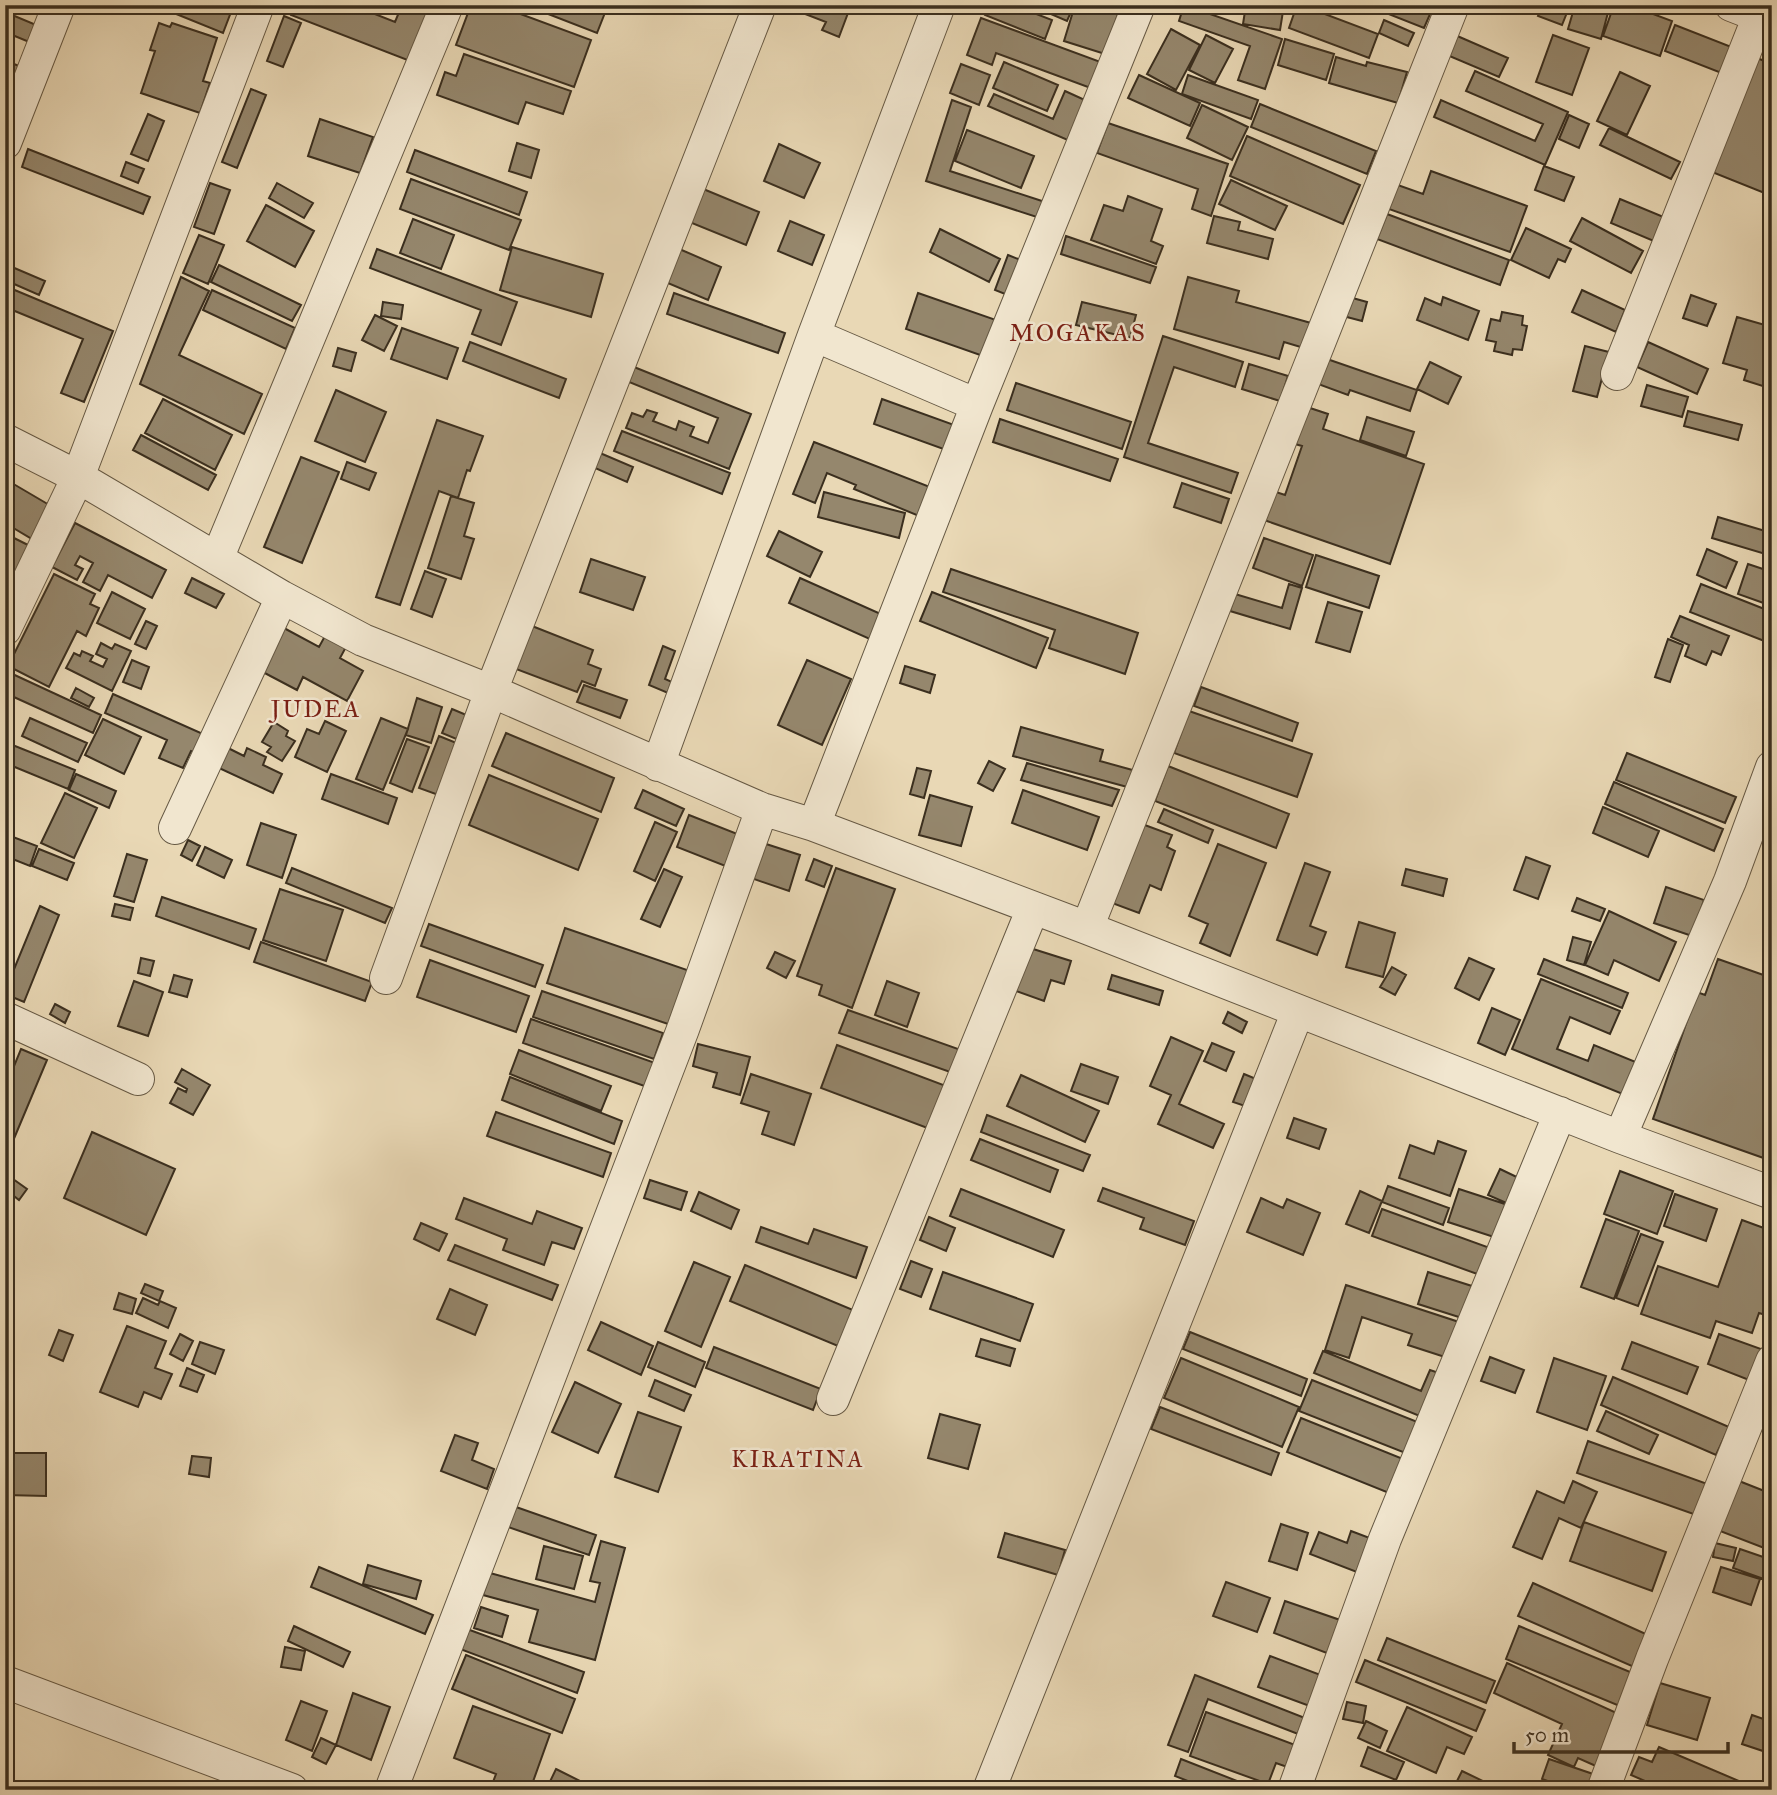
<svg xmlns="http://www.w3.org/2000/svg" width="1777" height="1795" font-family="'IM FELL Great Primer',serif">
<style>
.building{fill:#95876d;stroke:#3b2f1f;stroke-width:2}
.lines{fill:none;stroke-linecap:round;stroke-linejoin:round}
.minor-casing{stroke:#665944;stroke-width:34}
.minor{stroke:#f1e6cf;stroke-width:32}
.labels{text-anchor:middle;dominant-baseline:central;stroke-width:5;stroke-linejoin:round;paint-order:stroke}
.neighbourhood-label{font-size:23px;letter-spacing:2px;fill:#7a1f14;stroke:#f1e6cf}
.quarter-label{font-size:24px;letter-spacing:2px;fill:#7a1f14;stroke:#f1e6cf}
</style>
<rect width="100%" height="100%" fill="#e9d8b5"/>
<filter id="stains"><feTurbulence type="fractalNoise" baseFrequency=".00286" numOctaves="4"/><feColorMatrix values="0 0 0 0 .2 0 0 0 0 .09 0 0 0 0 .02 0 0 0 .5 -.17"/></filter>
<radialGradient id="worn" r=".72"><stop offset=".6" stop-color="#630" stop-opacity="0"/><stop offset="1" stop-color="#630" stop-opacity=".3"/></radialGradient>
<path class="building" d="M154,5H215L231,12L223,33Z
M295,5H352L395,22L402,5H432L410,61L291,15Z
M471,5H496L591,40L574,87L456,45Z
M525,5H608L597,33Z
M782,5H851L839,37L822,30L826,22Z
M988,5H1013L1052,20L1045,39L985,15Z
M1030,5H1074L1067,21Z
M1075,5H1121L1105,54L1064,41Z
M1184,5L1282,39L1265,89L1238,80L1250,46L1179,21Z
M1246,5H1284L1280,30L1243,24Z
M1297,5H1301L1378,34L1369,58L1289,28Z
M1390,5H1434L1424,28L1386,13Z
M1537,5H1570L1562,25L1538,16L1542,7Z
M1575,5H1610L1601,39L1568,29Z
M1614,5H1629L1672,21L1660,56L1603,36Z
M5,12L41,27L34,44L5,32Z
M284,16L301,23L283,67L267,61Z
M981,18L1106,64L1096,90L996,53L992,65L967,55Z
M1384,20L1414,33L1408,46L1379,33Z
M159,23L170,27L172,23L217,38L203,81L210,83L200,113L141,93L155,51L150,50Z
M1675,25L1734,48L1724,74L1665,51Z
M1171,29L1200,45L1176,90L1147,74Z
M1206,35L1233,49L1215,83L1189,70Z
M1455,35L1508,58L1499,77L1447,55Z
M1553,35L1589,48L1572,95L1536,82Z
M1285,39L1334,54L1326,80L1278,65Z
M464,54L571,91L563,114L526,102L518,124L437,95L445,72L456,76Z
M1336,57L1366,66L1367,62L1407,72L1398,103L1329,83Z
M1757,58L1772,64V196L1712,172Z
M9,62L24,68L5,101V71Z
M1004,62L1058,85L1047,111L993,88Z
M961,64L990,75L979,105L950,93Z
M1475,71L1568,112L1545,165L1434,117L1441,100L1535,141L1543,124L1466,91Z
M1620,72L1650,86L1627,135L1597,121Z
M1139,75L1200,103L1190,126L1128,98Z
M1188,75L1258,100L1251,119L1182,94Z
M251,89L266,95L237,168L222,162Z
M1065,91L1087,101L1070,141L988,106L994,94L1053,119Z
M952,100L971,107L950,171L1048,203L1043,219L926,181Z
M1260,104L1376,151L1367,174L1251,127Z
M1202,105L1248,127L1232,160L1187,138Z
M148,114L164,121L148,161L131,154Z
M1569,115L1589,124L1579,148L1559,139Z
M320,119L373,137L360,173L308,156Z
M1108,123L1228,164L1211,216L1192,209L1198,189L1097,153Z
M1609,128L1680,162L1671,179L1600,145Z
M967,130L1034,156L1021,188L955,161Z
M1247,136L1360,185L1343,224L1230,176Z
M517,143L539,150L531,178L509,171Z
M779,144L820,163L804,198L764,181Z
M28,149L150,197L143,214L22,167Z
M415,150L527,192L519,215L407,172Z
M126,162L144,169L138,183L121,176Z
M1544,166L1574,177L1564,201L1535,190Z
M1431,171L1527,206L1510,252L1386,208L1395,184L1423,194Z
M411,179L521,220L509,250L400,209Z
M1231,180L1287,206L1275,230L1219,204Z
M210,183L230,190L214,234L194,227Z
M277,183L313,203L304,218L269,198Z
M696,186L759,212L746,245L682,219Z
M1128,196L1162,209L1151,241L1163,246L1156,264L1091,240L1104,205L1123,211Z
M1620,199L1666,218L1656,242L1611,223Z
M266,205L314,231L295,267L247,241Z
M1387,214L1509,260L1500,285L1377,239Z
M1214,216L1240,222L1238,230L1273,239L1268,259L1207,243Z
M1582,218L1643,251L1631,273L1570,241Z
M413,219L454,235L441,269L400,253Z
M790,221L824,235L812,265L778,251Z
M1526,228L1571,249L1565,262L1558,259L1549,278L1511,260Z
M940,229L1000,259L989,282L930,252Z
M199,235L224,245L208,284L183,273Z
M1066,236L1156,267L1150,283L1061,254Z
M512,247L603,274L591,317L500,290Z
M677,248L721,267L708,300L663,281Z
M377,249L517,302L501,345L472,334L481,310L370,268Z
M1008,255L1023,261L1010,296L995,290Z
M5,264L45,281L39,295L5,280Z
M219,265L301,305L292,321L211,282Z
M181,277L209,291L179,355L262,394L244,434L140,384Z
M1188,277L1239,291L1236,302L1311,323L1304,348L1284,342L1279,359L1174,329Z
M5,286L113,331L84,402L61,393L83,339L5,307Z
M212,290L295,328L286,349L203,310Z
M1582,290L1625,310L1616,332L1572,312Z
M674,293L785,333L778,353L667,314Z
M918,293L996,320L983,356L906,329Z
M1691,295L1716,304L1707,326L1683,318Z
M1349,297L1367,302L1362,321L1343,316Z
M1443,297L1479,311L1468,340L1417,320L1425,298L1441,305Z
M383,302L403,305L401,319L381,316Z
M1082,302L1136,315L1130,338L1076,325Z
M1502,312L1523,316L1522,325L1527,326L1522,350L1513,349L1512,355L1494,351L1496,342L1486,340L1491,319L1500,321Z
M375,315L397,326L384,351L362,340Z
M1737,317L1772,327V389L1744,380L1747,370L1723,363Z
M402,328L458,348L447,379L391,359Z
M1163,336L1243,362L1235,387L1174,367L1148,443L1238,473L1231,493L1124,457Z
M470,342L566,379L559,398L463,361Z
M1648,342L1708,369L1697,394L1637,367Z
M1585,346L1609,352L1597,397L1573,391Z
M338,348L356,353L351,371L333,366Z
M1327,359L1417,390L1410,411L1350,390L1348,395L1318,384Z
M1430,362L1461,377L1448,404L1417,389Z
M1249,364L1288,376L1280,401L1242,389Z
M634,367L751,414L729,469L626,428L632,413L643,417L647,410L657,413L653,421L676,430L679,421L694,427L690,436L708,443L718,418L629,382Z
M1016,383L1131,422L1122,449L1007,410Z
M1647,385L1688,397L1682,417L1641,406Z
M336,390L386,412L365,462L315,441Z
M163,399L232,435L215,470L145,433Z
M882,399L957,426L949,451L874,424Z
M1307,407L1328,414L1323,429L1424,464L1390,564L1264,520L1273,491L1285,495L1302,446L1295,444Z
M1688,411L1742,425L1738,440L1684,426Z
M1367,417L1414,432L1406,456L1360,440Z
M1000,419L1118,459L1110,481L993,442Z
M437,420L483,436L470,471L467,470L458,498L439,491L400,605L376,597Z
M622,431L730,473L722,494L614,451Z
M141,435L216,475L208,490L133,450Z
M814,442L930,487L919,516L854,489L856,485L827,473L815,503L793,494Z
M600,453L633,467L627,482L595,468Z
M301,457L339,472L302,563L264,547Z
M347,462L376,473L369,490L341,479Z
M5,479L51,506L32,539L5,523Z
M1182,483L1229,499L1221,523L1174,507Z
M824,492L905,513L899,538L818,517Z
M451,496L474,503L464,536L474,539L461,579L428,568Z
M1718,517L1772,533V556L1712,538Z
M75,523L166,570L152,598L108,575L100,591L83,582L93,563L80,556L75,565L83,569L77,580L52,567Z
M779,531L822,552L810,577L767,556Z
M14,538L32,547L5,595V554Z
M1264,538L1313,555L1302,586L1253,568Z
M1707,549L1737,562L1726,588L1697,575Z
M1316,555L1379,576L1369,608L1306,587Z
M591,559L645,577L633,610L580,592Z
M1748,564L1772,572V606L1738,594Z
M951,569L1138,633L1125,674L1049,648L1055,630L943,592Z
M425,571L446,579L432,617L411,609Z
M54,574L95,594L90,604L99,608L86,636L77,631L49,687L8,666Z
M192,578L224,594L216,608L185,593Z
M800,578L883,615L872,640L789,603Z
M1289,584L1302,588L1290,629L1230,611L1235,594L1282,608Z
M1701,584L1772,612V644L1690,612Z
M112,592L145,609L130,639L97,623Z
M932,592L1048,638L1036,668L920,621Z
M1328,602L1362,612L1350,652L1316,642Z
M1680,616L1729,636L1721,655L1712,651L1706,665L1685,656L1689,645L1671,637Z
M146,621L157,626L146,649L135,644Z
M532,626L593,650L588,664L601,669L595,686L582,681L577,692L516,669Z
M282,627L319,647L325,636L346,647L340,658L363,671L347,701L303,677L297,690L259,670Z
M1668,639L1683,645L1670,682L1655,677Z
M101,643L112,649L115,644L131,651L112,691L66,668L74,653L80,656L82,651L93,656L90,661L103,667L107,659L96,654Z
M663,646L675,651L665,679L672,682L668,693L649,685Z
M132,660L149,667L141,689L123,682Z
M807,660L851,679L822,745L778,725Z
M905,666L935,675L930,693L900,683Z
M6,671L101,715L93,733L5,693Z
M584,685L627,700L620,718L577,702Z
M1201,687L1298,723L1292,741L1194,706Z
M76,688L94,698L89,707L71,698Z
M113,694L203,734L195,753L191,751L183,768L159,758L167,740L105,713Z
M417,698L442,707L431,743L406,735Z
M452,709L476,719L466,743L442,733Z
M1189,711L1312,754L1297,797L1174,753Z
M30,718L87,743L78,762L22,736Z
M381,718L408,729L383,790L356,779Z
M103,719L141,737L124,774L85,755Z
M325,721L346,731L327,772L295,757L307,729L319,734Z
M274,722L288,731L286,736L295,741L282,761L267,752L271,747L262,742Z
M1021,727L1103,750L1100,761L1136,771L1131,788L1013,756Z
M506,733L614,778L601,812L492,766Z
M439,736L464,746L444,797L419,788Z
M407,739L429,747L412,792L390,783Z
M5,742L75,770L68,789L5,763Z
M228,748L244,756L247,748L266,757L263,765L282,774L273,793L219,768Z
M1627,753L1736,797L1725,823L1616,780Z
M989,761L1005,769L993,791L978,783Z
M1027,763L1119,790L1112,806L1021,780Z
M1168,766L1289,814L1276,848L1155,801Z
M917,768L931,771L924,798L910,794Z
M76,774L116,791L109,808L69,790Z
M331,774L397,798L388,824L322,799Z
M489,775L598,819L578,870L469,825Z
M1614,782L1723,829L1714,851L1605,804Z
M643,790L684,809L676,826L635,808Z
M1023,790L1099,817L1087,850L1012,823Z
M65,793L97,808L74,858L41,843Z
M930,795L972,807L961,846L919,835Z
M1603,807L1659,831L1648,857L1593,833Z
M1164,809L1213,830L1208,843L1158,822Z
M689,815L745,837L733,869L677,847Z
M655,822L677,832L655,881L634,871Z
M261,823L296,835L282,878L247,865Z
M1142,824L1172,835L1167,847L1175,851L1161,890L1150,885L1139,913L1112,903Z
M5,834L37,846L30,866L5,856Z
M188,840L200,846L192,861L181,855Z
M763,843L800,855L789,891L751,878Z
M1218,844L1266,863L1230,956L1200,943L1208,924L1189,916Z
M205,847L232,860L224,878L197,865Z
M39,849L74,863L67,880L32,866Z
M127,854L147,860L134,902L114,896Z
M1526,857L1550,866L1538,899L1514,890Z
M814,859L832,866L824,887L806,880Z
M1305,863L1330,872L1310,926L1326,932L1317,955L1277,940Z
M292,868L392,908L385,923L286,883Z
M836,868L895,889L852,1008L819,995L822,985L797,976Z
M664,869L682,877L660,927L641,919Z
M1406,869L1447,879L1443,896L1402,885Z
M1666,887L1704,900L1692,936L1654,923Z
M280,889L343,910L326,961L263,940Z
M162,897L256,929L249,949L156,916Z
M1577,898L1605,909L1600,921L1572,911Z
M115,904L133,908L130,920L112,916Z
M40,906L59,915L24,1002L5,994V991Z
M1609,911L1676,942L1659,981L1614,960L1608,975L1585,965Z
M1359,922L1395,933L1383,977L1346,967Z
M429,924L543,965L535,987L421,946Z
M565,928L690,971L671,1025L547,983Z
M1573,937L1591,942L1584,965L1567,960Z
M261,942L372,982L365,1001L254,962Z
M1030,948L1071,961L1064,984L1051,980L1044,1001L1016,991Z
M775,952L795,961L786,978L767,968Z
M141,958L154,961L150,976L138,973Z
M1469,958L1494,969L1479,1000L1455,988Z
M1544,959L1628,993L1622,1008L1538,974Z
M1718,959L1772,978V1161L1653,1119L1697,992L1705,995Z
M430,960L529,996L516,1032L417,997Z
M1392,967L1406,975L1395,995L1380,987Z
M174,975L192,980L187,997L169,992Z
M1112,975L1163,991L1159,1005L1108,989Z
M1541,979L1620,1011L1610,1034L1570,1017L1557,1049L1588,1061L1594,1045L1643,1065L1630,1097L1512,1049Z
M134,981L163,992L148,1036L118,1026Z
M887,981L919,993L907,1027L875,1015Z
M542,991L663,1033L654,1059L533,1017Z
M55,1004L70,1012L65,1023L50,1014Z
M1492,1008L1520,1020L1505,1055L1478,1043Z
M848,1010L961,1050L953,1073L839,1033Z
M1228,1012L1247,1022L1242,1033L1223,1023Z
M531,1019L658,1064L650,1088L523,1043Z
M1171,1037L1203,1051L1179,1104L1224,1124L1213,1148L1158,1124L1171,1095L1150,1086Z
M1212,1043L1234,1052L1226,1071L1204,1061Z
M698,1044L750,1057L740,1095L713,1087L717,1073L693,1066Z
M837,1045L946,1086L930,1129L821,1088Z
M21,1049L47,1060L5,1160V1088Z
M519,1050L611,1086L601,1111L510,1074Z
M1081,1064L1118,1077L1108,1104L1071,1091Z
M182,1069L210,1085L193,1115L170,1103L178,1088L186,1092L187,1089L175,1082Z
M751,1074L811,1094L794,1145L762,1134L769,1112L741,1103Z
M1244,1074L1261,1081L1251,1108L1233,1102Z
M1021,1075L1099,1111L1085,1142L1007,1106Z
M510,1077L622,1121L614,1144L502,1100Z
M496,1112L611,1153L603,1177L487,1136Z
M987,1115L1090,1155L1083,1171L981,1132Z
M1294,1118L1326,1129L1319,1149L1287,1138Z
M92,1132L175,1169L146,1235L64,1198Z
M980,1139L1058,1170L1050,1192L971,1160Z
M1438,1141L1466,1151L1450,1196L1399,1178L1410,1145L1434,1154Z
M1500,1169L1523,1180L1511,1205L1488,1195Z
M1620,1171L1673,1191L1657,1234L1604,1214Z
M6,1174L27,1189L19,1200L5,1189Z
M650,1180L687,1192L681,1210L644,1198Z
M1388,1186L1449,1208L1443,1225L1382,1202Z
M1103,1188L1194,1221L1185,1245L1140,1229L1144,1218L1098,1201Z
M961,1189L1064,1230L1053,1257L950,1216Z
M1459,1189L1508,1205L1497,1238L1448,1222Z
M1360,1191L1382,1201L1369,1233L1346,1224Z
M699,1192L739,1210L731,1229L691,1211Z
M1675,1194L1717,1209L1706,1241L1664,1226Z
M464,1198L532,1224L537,1211L582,1228L574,1249L552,1242L544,1265L503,1250L507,1239L456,1219Z
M1261,1198L1283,1208L1287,1199L1320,1213L1303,1255L1247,1232Z
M1382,1209L1490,1248L1480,1275L1372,1236Z
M929,1217L955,1228L946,1251L920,1240Z
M1606,1219L1639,1231L1614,1299L1581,1287Z
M1742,1220L1772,1231V1317L1759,1313L1752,1333L1716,1321L1710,1338L1641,1314L1658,1266L1718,1287Z
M421,1223L447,1234L439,1251L414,1239Z
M761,1227L808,1244L814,1229L867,1247L856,1278L756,1242Z
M1641,1234L1663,1242L1638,1306L1616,1298Z
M455,1245L558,1285L552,1300L448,1260Z
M911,1261L932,1269L921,1297L900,1289Z
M694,1262L730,1277L701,1347L665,1331Z
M745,1265L865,1315L850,1351L730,1301Z
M943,1272L1033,1304L1020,1341L930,1309Z
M1428,1272L1475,1287L1465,1319L1418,1304Z
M145,1284L163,1291L159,1301L141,1293Z
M1346,1285L1462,1323L1451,1359L1408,1345L1412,1334L1362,1317L1349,1358L1325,1350Z
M450,1289L487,1305L475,1335L437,1319Z
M119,1293L136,1299L132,1314L114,1309Z
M143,1298L158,1305L160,1301L176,1308L168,1328L136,1313Z
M601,1322L653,1346L641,1375L588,1350Z
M127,1326L166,1341L155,1368L172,1374L161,1399L144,1392L138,1407L100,1392Z
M59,1330L73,1335L63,1361L49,1355Z
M1190,1332L1307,1379L1301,1396L1183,1349Z
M180,1334L193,1341L183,1361L170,1354Z
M1719,1334L1761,1349L1749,1380L1708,1364Z
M981,1339L1015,1349L1010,1366L976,1356Z
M200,1342L224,1350L215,1374L192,1364Z
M658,1342L705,1362L695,1387L648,1367Z
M1632,1342L1698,1367L1687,1394L1622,1369Z
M714,1347L821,1389L813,1410L706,1368Z
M1323,1351L1421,1391L1430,1370L1445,1375L1427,1419L1314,1373Z
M1490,1357L1524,1370L1515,1393L1481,1381Z
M1181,1358L1299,1407L1282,1447L1164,1398Z
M1554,1358L1606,1376L1587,1430L1537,1412Z
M187,1368L204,1375L197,1392L180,1386Z
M1613,1377L1729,1427L1716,1455L1601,1405Z
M655,1380L691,1395L684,1411L649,1396Z
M1312,1380L1425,1425L1413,1456L1299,1411Z
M575,1382L621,1404L598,1453L552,1432Z
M1160,1407L1279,1453L1271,1475L1151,1429Z
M1606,1411L1658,1435L1649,1454L1597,1431Z
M638,1412L681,1427L658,1492L615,1477Z
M940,1414L980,1425L968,1469L928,1458Z
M1301,1418L1413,1463L1399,1497L1287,1452Z
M455,1435L478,1443L472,1460L494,1469L487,1489L441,1471Z
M1588,1441L1713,1486L1702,1517L1577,1473Z
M6,1453H46V1496L5,1495Z
M192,1456L211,1458L209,1477L189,1474Z
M1573,1481L1597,1492L1581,1528L1559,1518L1542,1559L1513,1547L1537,1491L1564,1503Z
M1739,1481L1772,1494V1551L1720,1531Z
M516,1507L596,1535L589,1555L508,1527Z
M1584,1522L1666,1552L1652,1591L1570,1561Z
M1281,1524L1308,1533L1297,1570L1269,1561Z
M1351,1531L1375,1540L1362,1574L1310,1554L1319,1532L1347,1543Z
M1005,1533L1065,1550L1058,1575L998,1557Z
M601,1541L625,1548L595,1660L529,1642L538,1610L483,1595L490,1573L595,1602L600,1583L590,1581Z
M1715,1543L1736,1548L1733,1561L1713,1557Z
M544,1546L583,1556L574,1589L536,1579Z
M1740,1549L1772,1560V1582L1733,1568Z
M368,1565L421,1581L416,1599L363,1584Z
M319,1567L433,1615L425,1634L311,1587Z
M1721,1567L1760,1579L1751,1605L1713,1592Z
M1226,1582L1270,1598L1257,1632L1213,1616Z
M1533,1583L1648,1635L1634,1667L1518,1616Z
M1285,1601L1343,1621L1332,1655L1274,1633Z
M481,1607L508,1616L502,1637L474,1628Z
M294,1626L350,1652L343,1667L288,1641Z
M1519,1626L1635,1674L1622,1707L1506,1659Z
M467,1629L584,1672L577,1693L460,1649Z
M1387,1638L1495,1681L1486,1703L1378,1660Z
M285,1647L305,1651L301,1670L281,1667Z
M466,1655L575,1699L562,1733L452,1689Z
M1270,1656L1326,1677L1315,1708L1258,1687Z
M1365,1660L1485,1710L1476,1731L1356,1682Z
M1507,1663L1621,1715L1605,1770L1578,1758L1574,1767L1548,1755L1562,1724L1494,1693Z
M1195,1675L1305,1718L1298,1734L1208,1699L1188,1752L1168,1745Z
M1660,1683L1710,1698L1697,1740L1647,1725Z
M353,1693L390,1707L371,1760L336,1745Z
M301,1701L327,1711L312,1751L286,1740Z
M1347,1702L1366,1706L1363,1723L1343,1719Z
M473,1706L550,1734L530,1790H490L496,1774L454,1758Z
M1407,1707L1472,1737L1464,1754L1447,1747L1436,1773L1387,1751Z
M1206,1712L1298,1746L1290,1768L1276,1763L1268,1784L1190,1756Z
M1752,1715L1772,1722V1754L1742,1744Z
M1366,1721L1387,1731L1380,1748L1358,1738Z
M321,1738L336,1745L326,1764L312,1757Z
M1368,1747L1404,1762L1396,1780L1361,1766Z
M1659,1747L1760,1790H1715L1706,1786L1704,1790H1666L1631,1775L1639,1757L1652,1762Z
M1181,1759L1260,1790H1211L1175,1776Z
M1549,1759L1593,1774L1588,1790H1573L1542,1779Z
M556,1769L598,1790H546Z
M1462,1771L1489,1784L1486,1790H1460L1454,1787Z"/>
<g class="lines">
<defs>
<path id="minor" d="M1731,5L1772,21
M5,143L59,5
M814,335L977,405
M1617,374L1759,16
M5,440L78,477L282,597L363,640L491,691L762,809L814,825L1087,928L1620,1137L1772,1193
M217,559L447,5
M5,629L78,477L258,5
M658,765L814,335L939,5
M814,825L977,405L1139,5
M175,828L282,597
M1087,928L1453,5
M386,978L491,691L760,5
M5,1018L138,1079
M1620,1137L1730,881L1772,767
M833,1399L1033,908
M5,1682L292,1790
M391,1790L683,1029L762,809
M989,1790L1298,1011
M1294,1790L1385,1539L1560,1113
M1603,1790L1652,1659L1772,1361"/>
</defs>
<use href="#minor" class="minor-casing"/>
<use href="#minor" class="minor"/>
</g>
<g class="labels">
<g class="neighbourhood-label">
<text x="798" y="1459">KIRATINA</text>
</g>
<g class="quarter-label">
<text x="1078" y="333">MOGAKAS</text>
<text x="316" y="709">JUDEA</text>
</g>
</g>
<rect width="1777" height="1795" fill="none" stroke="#e9d8b5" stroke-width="28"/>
<rect x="7" y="7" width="1763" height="1781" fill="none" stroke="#3b2f1f" stroke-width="3.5"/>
<rect x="14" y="14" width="1749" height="1767" fill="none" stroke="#3b2f1f" stroke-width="2"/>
<path d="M1514 1742v10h214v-10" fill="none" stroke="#3b2f1f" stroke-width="3.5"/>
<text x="1525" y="1742" font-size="21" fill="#3b2f1f" stroke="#f1e6cf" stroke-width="5" paint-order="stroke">50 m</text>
<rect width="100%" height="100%" filter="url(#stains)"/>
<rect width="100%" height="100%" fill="url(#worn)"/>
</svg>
